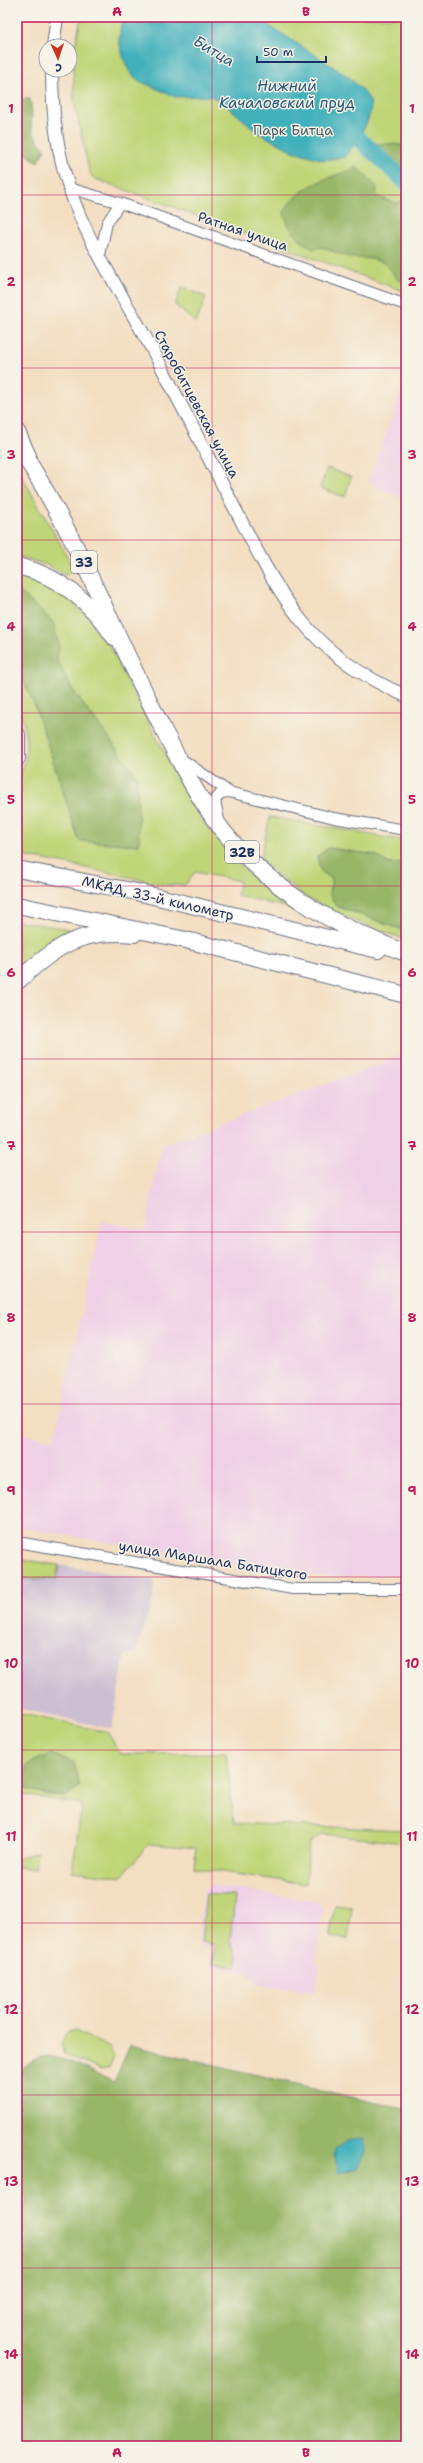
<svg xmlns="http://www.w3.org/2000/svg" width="423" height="2463" font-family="'Shantell Sans',sans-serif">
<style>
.built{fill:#efd0e6}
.industrial{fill:#cdbed2}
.green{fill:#c0d578;stroke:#6e826b}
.forest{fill:#98b668;stroke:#5a7263}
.water{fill:#40b0bb;stroke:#2e708c}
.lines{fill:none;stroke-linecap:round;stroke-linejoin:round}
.stream{stroke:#40b0bb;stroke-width:3}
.river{stroke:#40b0bb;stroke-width:17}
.minor-casing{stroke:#676c81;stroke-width:12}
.tertiary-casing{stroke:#676c81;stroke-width:14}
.primary-casing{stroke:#676c81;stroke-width:18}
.trunk-casing{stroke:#676c81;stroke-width:18}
.minor{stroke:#fff;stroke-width:10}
.tertiary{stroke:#fff;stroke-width:12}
.primary{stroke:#fff;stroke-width:16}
.trunk{stroke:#fff;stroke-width:16}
.grid{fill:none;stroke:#c2185b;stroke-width:1;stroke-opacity:0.55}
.labels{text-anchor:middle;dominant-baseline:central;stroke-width:3;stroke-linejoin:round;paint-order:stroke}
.shield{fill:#f7f3e8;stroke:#5d6a87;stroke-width:1}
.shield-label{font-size:13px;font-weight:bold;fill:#1b2f5e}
.park-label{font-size:14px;fill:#445864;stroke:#f7f3e8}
.street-label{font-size:14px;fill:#1b2f5e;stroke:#f7f3e8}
.water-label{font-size:15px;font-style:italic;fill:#26567a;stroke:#f7f3e8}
.neatline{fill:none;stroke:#c2185b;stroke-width:1.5}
.grid-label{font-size:13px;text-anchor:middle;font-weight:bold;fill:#c2185b}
</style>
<rect width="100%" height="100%" fill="#f7f3e8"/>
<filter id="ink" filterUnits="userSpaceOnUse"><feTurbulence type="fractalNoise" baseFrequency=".025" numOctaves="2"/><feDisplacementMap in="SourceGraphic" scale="8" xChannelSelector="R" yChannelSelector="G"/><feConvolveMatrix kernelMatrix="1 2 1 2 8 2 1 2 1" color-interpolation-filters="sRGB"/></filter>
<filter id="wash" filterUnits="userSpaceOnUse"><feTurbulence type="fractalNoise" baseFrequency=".012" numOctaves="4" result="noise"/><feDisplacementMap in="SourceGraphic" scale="16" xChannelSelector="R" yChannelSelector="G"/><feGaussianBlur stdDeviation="0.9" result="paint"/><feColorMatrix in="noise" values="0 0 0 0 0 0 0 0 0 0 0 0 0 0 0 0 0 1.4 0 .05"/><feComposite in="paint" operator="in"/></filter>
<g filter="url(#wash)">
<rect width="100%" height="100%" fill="#f3dec1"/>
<path class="built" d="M406,379V500L368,482Z
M406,1051V1576H309L17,1527V1433L54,1440L102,1221L145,1230L162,1145L383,1063Z
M210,1885L316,1901L322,1908L316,1963L319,1967L316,1992L259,1985L247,1973L209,1968L211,1948L197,1945L204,1891Z"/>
<path class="industrial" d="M59,1565L154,1580L153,1597L136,1652L125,1654L112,1729L17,1708V1577L56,1580Z"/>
<path class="green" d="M81,17H406V292L93,178L89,171L74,101L73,57Z
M182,287L206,297L196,323L175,305Z
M17,468L75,570L65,575L49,566L17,556Z
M327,468L351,477L345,497L320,488Z
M17,574C55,583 85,610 107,641L184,791L201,819L243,868L288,908L237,895L240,881L195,872L185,885H166L62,863L17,855V789L26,757V738L23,720L17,704Z
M270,817L406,841V863L389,864L375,855L329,848L317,857L321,871L332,879L336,906L406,931V940L334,913L304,896L260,860Z
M17,921L68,929L69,934L51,943L17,971Z
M17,1559L59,1565L56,1580L17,1578Z
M17,1713L107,1732L121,1754L226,1753L234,1823L404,1830L403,1843L322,1834L309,1844L306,1884L194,1868L196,1848L149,1844L121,1877L72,1871L82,1804L17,1794Z
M37,1852L35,1869L17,1867V1858Z
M206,1894L235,1896L230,1942L237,1956V1967L212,1964L215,1945L201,1942Z
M334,1905L352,1907L348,1939L330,1937Z
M71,2031H76L110,2048L114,2057L109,2068L101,2070L64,2054L61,2044L66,2033Z"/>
<path class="forest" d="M17,99H30C36,125 23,125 45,149L38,162L17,148Z
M369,143L406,145V178Z
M357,167L377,187L376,197L397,203L406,200V279L399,281L385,263L372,259L352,258L321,247L313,249C297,239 288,230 284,212C299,184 329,179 357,167Z
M17,589L53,622L59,645L57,660L72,689L137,776L139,845L79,841L35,706L17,667Z
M328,848L376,855L389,864L406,863V931L336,906L329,893L332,879L321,871L317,857Z
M50,1754L74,1762L80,1786L67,1796L49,1795L23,1788L27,1765Z
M130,2045L377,2103L406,2108V2446H17V2280L26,2198L17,2181V2165L24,2156L17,2152V2074C23,2067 33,2058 43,2057C62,2054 96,2074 114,2082Z"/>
<path class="water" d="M122,17H256L349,77C355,83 366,92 370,101C375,118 354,145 345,157L324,160L293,151L260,134L221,101L210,96L176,97L139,81L130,73L124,60L119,41Z
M363,2138L366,2152L358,2168L339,2173L334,2154L336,2148L347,2140Z"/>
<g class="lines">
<path class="stream" d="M405,218H406"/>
<path class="river" d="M340,127L359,139L406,182"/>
</g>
</g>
<g filter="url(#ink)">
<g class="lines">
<defs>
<path id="minor" d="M69,188L120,203L406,305
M100,255L107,223L120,203
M183,760L229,792
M219,820L215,800L221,793L229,792L334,818L406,830
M17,1542L293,1589H406"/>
<path id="tertiary" d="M53,46L57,17
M52,70C52,110 56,149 69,187C88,247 132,309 161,366C185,412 209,459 233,505C254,545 273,585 301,620C328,654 367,679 406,696"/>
<path id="primary" d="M17,432L28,456
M17,566C58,575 92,603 114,637
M17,735V758
M17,982C54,947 81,928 134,934"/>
<path id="trunk" d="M17,444C73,529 110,623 155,713C178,758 200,806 234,844C281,896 340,928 406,953
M17,869L137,892L378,950
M17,905L186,940L406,995"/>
</defs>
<use href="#minor" class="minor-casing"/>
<use href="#tertiary" class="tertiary-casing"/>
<use href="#primary" class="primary-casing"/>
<use href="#trunk" class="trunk-casing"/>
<use href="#minor" class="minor"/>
<use href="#tertiary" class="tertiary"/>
<use href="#primary" class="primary"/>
<use href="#trunk" class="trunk"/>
</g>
</g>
<path class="grid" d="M212,17V2446M17,195H406M17,368H406M17,540H406M17,713H406M17,886H406M17,1059H406M17,1232H406M17,1404H406M17,1577H406M17,1750H406M17,1923H406M17,2095H406M17,2268H406"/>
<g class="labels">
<g class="shield">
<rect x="71" y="551" width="26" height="22" rx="3"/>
<rect x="225" y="841" width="34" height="22" rx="3"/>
</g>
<g class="shield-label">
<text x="84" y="562">33</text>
<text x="242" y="852">32B</text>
</g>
<g class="park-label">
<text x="293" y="130">Парк Битца</text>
</g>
<g class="street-label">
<text transform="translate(243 231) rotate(19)">Ратная улица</text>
<text transform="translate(197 404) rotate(62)">Старобитцевская улица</text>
<text transform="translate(158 898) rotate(13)">МКАД, 33-й километр</text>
<text transform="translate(213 1560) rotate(9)">улица Маршала Батицкого</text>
</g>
<g class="water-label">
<text transform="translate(214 51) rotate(31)">Битца</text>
<text x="287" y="86">Нижний<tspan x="287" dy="17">Качаловский пруд</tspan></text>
</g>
</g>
<rect width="423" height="2463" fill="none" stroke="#f7f3e8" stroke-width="44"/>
<g transform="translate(58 58) rotate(177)"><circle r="19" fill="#f7f3e8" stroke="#9fa5b1"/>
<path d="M0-3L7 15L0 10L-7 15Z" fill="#c8321e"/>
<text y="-6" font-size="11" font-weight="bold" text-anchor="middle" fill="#1b2f5e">С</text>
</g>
<path d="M257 56v6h69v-6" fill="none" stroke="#1b2f5e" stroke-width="2"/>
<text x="263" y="56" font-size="12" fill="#1b2f5e" stroke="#f7f3e8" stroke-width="3" paint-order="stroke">50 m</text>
<rect x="22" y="22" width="379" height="2419" class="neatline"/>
<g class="grid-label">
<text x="117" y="16">A</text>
<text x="306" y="16">B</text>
<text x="11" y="113">1</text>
<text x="412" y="113">1</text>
<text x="11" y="286">2</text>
<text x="412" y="286">2</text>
<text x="11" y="459">3</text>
<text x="412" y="459">3</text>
<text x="11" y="631">4</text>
<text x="412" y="631">4</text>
<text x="11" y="804">5</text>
<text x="412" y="804">5</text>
<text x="11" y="977">6</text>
<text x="412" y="977">6</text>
<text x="11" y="1150">7</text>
<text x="412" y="1150">7</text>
<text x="11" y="1322">8</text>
<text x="412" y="1322">8</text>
<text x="11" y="1495">9</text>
<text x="412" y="1495">9</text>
<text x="11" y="1668">10</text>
<text x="412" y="1668">10</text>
<text x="11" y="1841">11</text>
<text x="412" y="1841">11</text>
<text x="11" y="2014">12</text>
<text x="412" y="2014">12</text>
<text x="11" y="2186">13</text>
<text x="412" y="2186">13</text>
<text x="11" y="2359">14</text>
<text x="412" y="2359">14</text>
<text x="117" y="2457">A</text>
<text x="306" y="2457">B</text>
</g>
</svg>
